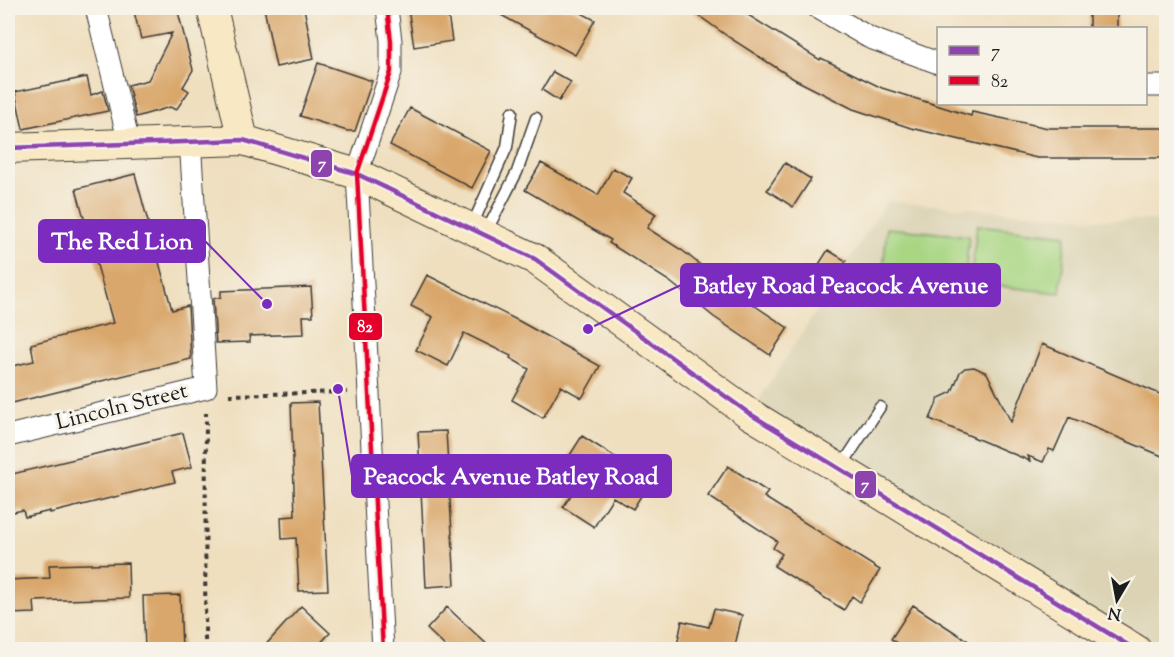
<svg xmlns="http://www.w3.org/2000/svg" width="1174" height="657" font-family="'Sorts Mill Goudy',serif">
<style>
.built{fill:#dbd3b4}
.green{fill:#a8d683;stroke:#627950;stroke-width:1.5}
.building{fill:#d9a76c}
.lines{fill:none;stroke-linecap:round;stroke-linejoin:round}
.lane-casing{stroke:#3c3934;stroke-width:13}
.street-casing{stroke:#3c3934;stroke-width:23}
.secondary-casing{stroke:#3c3934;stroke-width:32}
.path{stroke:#3c3934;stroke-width:4;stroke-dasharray:4.5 4.5;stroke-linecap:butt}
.lane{stroke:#fff;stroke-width:10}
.street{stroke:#fff;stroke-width:21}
.secondary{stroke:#f8e8c3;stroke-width:30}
.bus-1-casing{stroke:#f7f3e8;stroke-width:9}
.bus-2-casing{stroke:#f7f3e8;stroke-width:9}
.bus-1{stroke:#8e44ad;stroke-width:4.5}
.bus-2{stroke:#e4002b;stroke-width:4.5}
.labels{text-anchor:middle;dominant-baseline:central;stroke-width:6;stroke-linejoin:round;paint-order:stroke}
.street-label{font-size:22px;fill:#1c1c1c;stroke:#f7f3e8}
.leader{fill:none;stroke:#7b2cbf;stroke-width:2}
.callout-dot{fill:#7b2cbf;stroke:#f7f3e8;stroke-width:2}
.callout{fill:#7b2cbf;stroke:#7b2cbf;stroke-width:2}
.callout-label{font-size:24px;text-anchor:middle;font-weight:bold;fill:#fff}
.line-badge{stroke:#f7f3e8;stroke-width:2}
.badge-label{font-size:16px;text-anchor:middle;font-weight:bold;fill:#fff}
</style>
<rect width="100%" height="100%" fill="#f7f3e8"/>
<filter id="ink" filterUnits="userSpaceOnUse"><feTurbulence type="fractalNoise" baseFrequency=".0167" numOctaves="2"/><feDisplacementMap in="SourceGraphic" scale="12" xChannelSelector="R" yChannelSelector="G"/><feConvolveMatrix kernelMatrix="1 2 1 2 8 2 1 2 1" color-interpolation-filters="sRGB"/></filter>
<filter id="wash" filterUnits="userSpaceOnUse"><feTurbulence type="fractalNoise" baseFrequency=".008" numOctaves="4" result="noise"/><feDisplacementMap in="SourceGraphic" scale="24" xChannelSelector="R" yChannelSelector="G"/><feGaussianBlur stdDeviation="1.35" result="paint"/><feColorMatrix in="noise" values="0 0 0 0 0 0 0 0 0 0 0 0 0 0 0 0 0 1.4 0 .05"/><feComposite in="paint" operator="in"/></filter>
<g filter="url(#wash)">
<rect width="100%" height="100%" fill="#efdfbf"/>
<path class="built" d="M887,201L1103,220H1166V649H1136L750,414Z"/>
<path class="green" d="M977,225L1066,235L1060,293L970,283Z
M887,228L969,236L965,278L883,270Z"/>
<g id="blocks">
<path class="building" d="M133,8H177L193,70L183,87L189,91L176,110L170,107L136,117L128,85L148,80L172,33L141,39Z
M264,8H304L314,59L276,67Z
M408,8H447L452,41L414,47Z
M488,8H572L595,20L575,55Z
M688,8H737L820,60L821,58L882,88L971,116L972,112L1048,128H1167V158H1037L911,128L853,109L794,79L730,38Z
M1089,8H1117V28H1089Z
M318,63L372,81L355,131H347L300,116Z
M553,72L571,82L559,101L542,90Z
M87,77L91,95L103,91L108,111L23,129L15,92Z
M410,108L491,151L472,188L390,145Z
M541,163L598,195L613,168L632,178L623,193L656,214L647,228L683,251L730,289L788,328L770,355L714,317L669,281L609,243L611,240L525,190Z
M785,163L811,179L793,207L767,190Z
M135,174L172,310L188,306L191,359L8,404V367L34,361L31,344L113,323L76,189Z
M828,250L846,261L832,284L814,272Z
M427,275L519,321L600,366L582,398L561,386L543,418L512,400L529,369L510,358L511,356L464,333L448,366L416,350L433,317L411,306Z
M311,287L313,316H303L304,334L249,336L250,342L216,343L213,299L221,297V291Z
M1042,344L1167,397V458L1069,417L1054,451L1049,449L1043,462L1028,456L1030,461L930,419L939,398L952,392L960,372L965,368L974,367L987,373L1011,422Z
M318,402L328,590L299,591L296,538L282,539L281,517L295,516L291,403Z
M446,431L455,585L426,587L418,432Z
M183,433L192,467L172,472L175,482L50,513V511L25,517L23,510L8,513V475Z
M582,436L651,480L633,509L613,497L594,527L563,507L582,479L563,466Z
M728,466L768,492L764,497L880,570L860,602L852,596L844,610L774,566L782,554L773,548L777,541L708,496Z
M128,563L129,598L34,601L35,613L8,614V580L50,578L49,565Z
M180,595L182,650H145L143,596Z
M913,605L939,622L982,650H907L891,639Z
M301,606L330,633L314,650H261Z
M447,607L465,624L493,650H449L427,629Z
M714,609L742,615L734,650H676L682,621L709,627Z"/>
</g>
</g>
<g filter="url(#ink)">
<use href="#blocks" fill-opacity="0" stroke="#3c3934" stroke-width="1.5"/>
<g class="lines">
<defs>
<path id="lane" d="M471,228L507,147L512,112
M486,232L517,172L536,118
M841,467L880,407"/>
<path id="street" d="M96,8L129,143
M818,8L870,38L938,63
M1146,86H1166
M8,436L206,388L190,140
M383,650L357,174L391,72V41L387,8"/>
<path id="secondary" d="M212,8L243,140
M8,148L243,140L357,174L535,259L750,414L1136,650"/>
</defs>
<use href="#lane" class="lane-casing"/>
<use href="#street" class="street-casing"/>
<use href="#secondary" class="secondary-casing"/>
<path class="path" d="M229,395L347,392
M205,650L206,413"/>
<use href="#lane" class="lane"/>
<use href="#street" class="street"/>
<use href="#secondary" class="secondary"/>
<defs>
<path id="bus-1" d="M8,148L243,140L357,174L535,259L750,414L1136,650"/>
<path id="bus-2" d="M383,650L357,174L391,72V41L387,8"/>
</defs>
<use href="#bus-1" class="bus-1-casing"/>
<use href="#bus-2" class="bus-2-casing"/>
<use href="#bus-1" class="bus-1"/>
<use href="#bus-2" class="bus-2"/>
</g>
</g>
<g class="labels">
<g class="street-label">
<text transform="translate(122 408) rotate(-14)">Lincoln Street</text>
</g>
</g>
<path class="leader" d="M267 304L205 241M588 329L681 285M338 389L352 476"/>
<g class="callout-dot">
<circle cx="267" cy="304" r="6"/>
<circle cx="588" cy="329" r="6"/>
<circle cx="338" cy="389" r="6"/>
</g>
<g class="callout">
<rect x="39" y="220" width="166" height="42" rx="6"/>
<rect x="681" y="264" width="319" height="42" rx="6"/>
<rect x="352" y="455" width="319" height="42" rx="6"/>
</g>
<g class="callout-label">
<text x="122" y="249">The Red Lion</text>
<text x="841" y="293">Batley Road Peacock Avenue</text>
<text x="511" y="484">Peacock Avenue Batley Road</text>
</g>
<g class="line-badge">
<rect x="310" y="149" width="23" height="29" rx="6" fill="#8e44ad"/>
<rect x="348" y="312" width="35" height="29" rx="6" fill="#e4002b"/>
<rect x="854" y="470" width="23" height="29" rx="6" fill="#8e44ad"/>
</g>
<g class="badge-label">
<text x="322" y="169">7</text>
<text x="365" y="332">82</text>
<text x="865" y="490">7</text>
</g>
<rect width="1174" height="657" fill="none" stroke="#f7f3e8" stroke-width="30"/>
<rect x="937" y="27" width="210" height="78" fill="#f7f3e8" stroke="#9f9d96" stroke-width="1.5"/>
<rect x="949" y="46" width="30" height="9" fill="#8e44ad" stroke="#9f9d96" stroke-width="1.5"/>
<text x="991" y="57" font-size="18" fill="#1c1c1c">7</text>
<rect x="949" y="76" width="30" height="9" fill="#e4002b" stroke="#9f9d96" stroke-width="1.5"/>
<text x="991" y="87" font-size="18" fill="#1c1c1c">82</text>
<g transform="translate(1117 600) rotate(190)" stroke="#f7f3e8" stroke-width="4.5" paint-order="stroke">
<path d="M0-4.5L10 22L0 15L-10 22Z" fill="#1c1c1c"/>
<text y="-9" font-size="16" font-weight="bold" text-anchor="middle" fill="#1c1c1c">N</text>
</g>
</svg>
